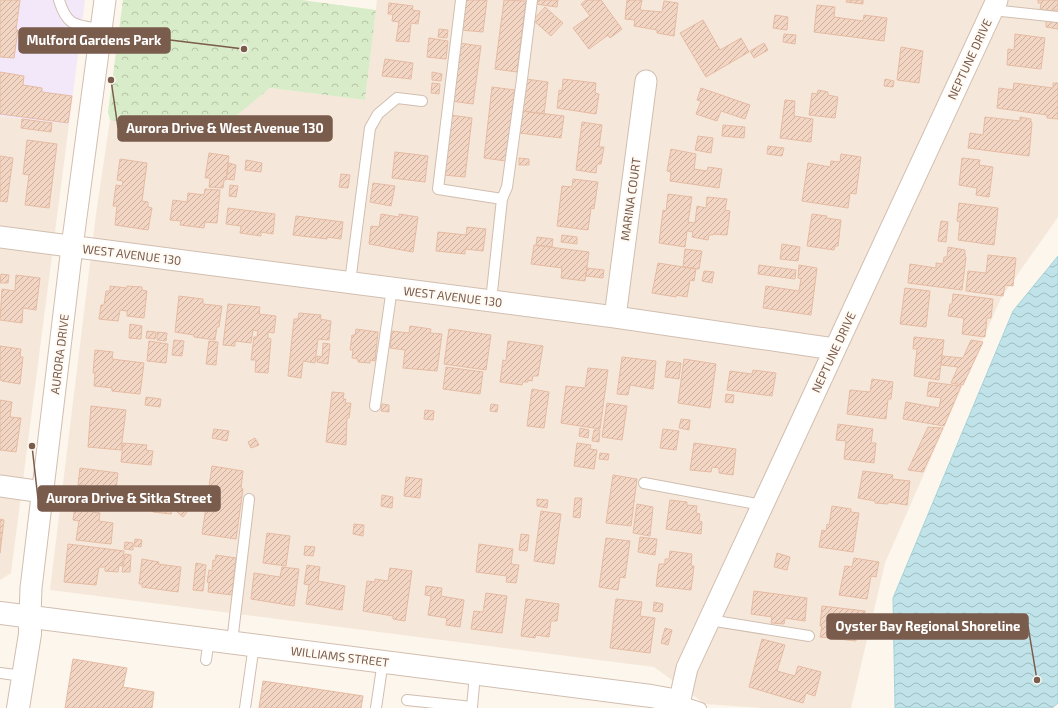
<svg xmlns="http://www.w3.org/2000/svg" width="1058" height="708" font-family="'Exo 2',sans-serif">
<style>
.residential{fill:#f5e8da}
.education{fill:#f3e8fa}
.park{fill:url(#park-crowns)}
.water{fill:url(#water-waves);stroke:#a5d3da}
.building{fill:url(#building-hatch);stroke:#e6bba3}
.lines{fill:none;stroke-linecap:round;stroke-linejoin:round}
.service-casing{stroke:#d1beb0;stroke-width:12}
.minor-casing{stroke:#d1beb0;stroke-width:23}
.tertiary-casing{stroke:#d1beb0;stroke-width:24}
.service{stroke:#fff;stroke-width:10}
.minor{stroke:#fff;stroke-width:21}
.tertiary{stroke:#fff;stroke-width:22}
.labels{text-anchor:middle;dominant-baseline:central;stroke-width:4;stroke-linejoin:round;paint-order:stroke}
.street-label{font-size:12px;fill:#7a5c4d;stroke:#fffaf3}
.leader{fill:none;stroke:#7a5c4d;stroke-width:1.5}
.callout-dot{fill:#7a5c4d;stroke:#fffaf3;stroke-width:1.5}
.callout{fill:#7a5c4d;stroke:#7a5c4d;stroke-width:1.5}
.callout-label{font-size:13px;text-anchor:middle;font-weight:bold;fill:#fff}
</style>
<defs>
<pattern id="park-crowns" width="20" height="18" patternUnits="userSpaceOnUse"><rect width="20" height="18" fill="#d8ecc9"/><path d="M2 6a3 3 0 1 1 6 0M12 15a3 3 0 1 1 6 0" fill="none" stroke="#b4c2a5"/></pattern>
<pattern id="water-waves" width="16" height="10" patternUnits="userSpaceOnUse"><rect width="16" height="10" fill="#bfe3e8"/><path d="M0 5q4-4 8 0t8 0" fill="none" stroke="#a0bbbe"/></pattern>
<pattern id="building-hatch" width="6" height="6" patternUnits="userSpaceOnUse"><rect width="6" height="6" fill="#f3d5c3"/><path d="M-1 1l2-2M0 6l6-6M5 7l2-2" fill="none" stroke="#cab0a1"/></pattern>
</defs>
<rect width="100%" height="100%" fill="#fdf6ec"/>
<path class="residential" d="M377,0H1058V217L1001,298L885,563L851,708H762L705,704L654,667L50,590L96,214L110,120L217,132L270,88L365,100Z
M0,116L69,124L11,573L0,580Z"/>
<path class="education" d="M0,0H85L69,124L0,116Z"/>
<path class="park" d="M123,0H302L376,10L365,100L270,88L217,132L110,120L108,112Z"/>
<path class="water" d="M1058,256V703L1052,708H895L893,598L1013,311Z"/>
<path class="building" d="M0,0H20L16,30H18L14,58L0,57Z
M465,0H487L483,32L461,30Z
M504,0L526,1L517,72L495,69Z
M535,0H558L557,7L535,4Z
M586,0H601L622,29L610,38L608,35L589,49L573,28L590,16L581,4Z
M627,0H642L640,10L662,12L664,1L678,3L674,36L657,33V30L634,26L635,20L625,19Z
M847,0H863V4L846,2Z
M1038,0H1058V10H1055L1054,11L1040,10L1041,3H1038Z
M389,3L413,6L412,10L420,11L418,24L411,23L409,42L396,41L399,22L392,21L393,14H388Z
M817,5L835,7L834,17L863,21L864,15L887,18L884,41L814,32Z
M545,7L563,23L551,36L533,20Z
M775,15L788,17L787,30L773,28Z
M1046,19L1058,20V29L1046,27Z
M703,20L720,50L741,38L749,52L706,77L680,33Z
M439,29L448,30L447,38L438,37Z
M784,34L796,35L795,44L783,42Z
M1015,34L1045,38L1041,69L1007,65L1008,49L1014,50Z
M429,38L448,41L446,59L427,57Z
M459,43L481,46L473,104L451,101Z
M764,43L768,50L754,58L750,51Z
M901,47L923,51L919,83L897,80Z
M385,59L413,63L411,79L382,76Z
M0,72L24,76L23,85L42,88V92L72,96L68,123L0,114Z
M432,72L442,74L441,81L432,80Z
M526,79L548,82L544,114L522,111Z
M563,79L596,83L595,93L599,94L596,114L557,108L559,90L562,91Z
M885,79L894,81L893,87L884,86Z
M432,83L440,84L439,94L431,93Z
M1014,83L1053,88V83H1058V119L1047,118V115L997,108L999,88L1013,90Z
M492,87L515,90L506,161L484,158Z
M701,88L750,105L745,119L721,111L717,121L696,114L701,101L697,100Z
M818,90L828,92V95L838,97L835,118L809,115L812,93L817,94Z
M785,100L795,101L794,116L813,119L811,142L780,138Z
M522,111L564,116L561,138L519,133Z
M450,115L472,118L465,177L443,175Z
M985,117L1020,121V117L1031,119V123H1032L1029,156L968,148L970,133L983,135Z
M22,119L52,123L51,132L21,128Z
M582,122L602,125L599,147H604L601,164H597L596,173L576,170Z
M723,125L745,127L744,138L722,136Z
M698,136L713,138L711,153L695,150Z
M27,140L57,144L49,208L25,205L29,175L23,174Z
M768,146L784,148L782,156L767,154Z
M671,149L696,154L694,169L707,171L708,167L722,169L719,188L670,181L671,172L667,171Z
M395,152L428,156L425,182L392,178Z
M209,153L229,156L226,180H224L223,188L209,187L210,178H205Z
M841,154L861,157L856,194L850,193L848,208L802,201L808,163L830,167L831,161L840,162Z
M0,156L13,158L7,202L0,201Z
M519,158L529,159V165H519Z
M962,158L980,160L979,165L993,167L989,197L976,195L977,188L959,185Z
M120,159L147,163L142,201L148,202V207L152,208L148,230L115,225L117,206H113L116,185L122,186L123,181L117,180Z
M246,160L262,163L261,172L245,170Z
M229,163L236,165L234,180L226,179Z
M341,174L350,175L348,188L339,187Z
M573,179L598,182L594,209L591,208L588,230L557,226L562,186L572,187Z
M373,183L395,186L391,206L370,202Z
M230,185L238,186L236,197L229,196Z
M205,189L220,190L217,223L205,222L204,228L180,225L181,221L170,220L173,200L187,202L188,193L204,195Z
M668,194L692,197L688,222L695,223L697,206L706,208L707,197L727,199L725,210L730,211L727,235L713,234V235H709L708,240L692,237L693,232L687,231L685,247L659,243L663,210L666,211Z
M959,203L998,208L994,245L958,240L960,222L957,221Z
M228,208L275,214L273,234L261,232V236L240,233L241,226L226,224Z
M381,214L399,217V214L418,217L413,252L369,244L371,226L379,227Z
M812,214L827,216L826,218L841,220L838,246H835L834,250L807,246Z
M296,216L343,222L341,239L327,237V239L293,235Z
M941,221L948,222L946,242L938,241Z
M467,227L486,229L483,251L465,249V254L436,251L438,232L466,235Z
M562,235L577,237V244L561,242Z
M537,237L553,239L552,247L536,245Z
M782,244L800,247L798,261L780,259Z
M534,245L589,252L585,281L561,278L562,268L531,264Z
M948,247L965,250V256L966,257L962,290L908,283L910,264L936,268V263L943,264L944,257H947Z
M685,249L702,251L699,269L683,267Z
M988,255L1016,258L1013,286L1005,285L1003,296L966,291L968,271L986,273Z
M658,263L696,269L694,281L690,280L687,297L676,295V297L652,293Z
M759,265L796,270L795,279L758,274Z
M799,265L817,268L811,315L763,308L766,286L799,291L801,279L798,278Z
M587,268L604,270L603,278L586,276Z
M704,271L714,272L712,283L702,281Z
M1,274L9,275L8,283H0Z
M16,275L40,278L36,310L23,308L22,323L0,320L2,289L15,291Z
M110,286L127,288V286L142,287V290L147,291L144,318L127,316V311L120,310L118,321L99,319L101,305H104L106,291H110Z
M905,288L930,291L926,327L900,324Z
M953,294L993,299L991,318H987L985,337L962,334L964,318L948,316L950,304H952Z
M179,296L203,299V304L222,306L219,327H217L215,340L194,337V335L175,332Z
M228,304L260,307L259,314L276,316L274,333L268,332V338L271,339L268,373L255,372L256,360H251L254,337H257L258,331L253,330L251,343L235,341V346L223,345Z
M299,313L321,315L320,319L331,321L329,340L318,339L315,363L303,361L301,378L288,376L294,319H298Z
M130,324L142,326L141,339L129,338Z
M410,326L431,329L430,333L442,334L437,371L403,368L405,350L390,348L392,331L409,333Z
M356,329L378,332L375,361L370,360V363L358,362V359L352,358L353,350H350L352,335H355Z
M449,329L491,335L486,370L444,364Z
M147,331L156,332L155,339L146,338Z
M157,332L167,333L166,341L157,340Z
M914,337L944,340L939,380L914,376L917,349H913Z
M174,340L184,341L182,356L172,355Z
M971,340L983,342L963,385L951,383L958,367L941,365L942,356L963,358Z
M149,341L168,344L166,363L147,361Z
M209,341L218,342L216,365L206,364Z
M508,341L543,346L538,376H533L532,381L528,380V382H523L522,385L500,382L503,360L506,361Z
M323,343L330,344L328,364L317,362V356L322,357Z
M0,346L21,349L20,357H23L20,384L2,381V380H0Z
M95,350L113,352L112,359L144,363L140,394L112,391V388L94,386L95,373H93Z
M622,357L656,361L653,389L630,385L628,395L617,394Z
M684,359L716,364L710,408L678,403Z
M667,361L681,363L679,379L665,377Z
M446,367L483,372L480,394L443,389Z
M588,368L608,370L600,429L561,423L566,386L585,388Z
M753,370L776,373L772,396L727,390L730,371L752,374Z
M872,379L893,382L891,399H888L886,419L847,414L850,390L870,392Z
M929,382L961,386L944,426L903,419L906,402L939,408L941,398L927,396Z
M532,389L549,392L544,428L527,426Z
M332,392L344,393L343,399H346L345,403H351L349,418H347L346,445L326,442Z
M726,394L734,395L733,403L725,402Z
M146,397L161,399L160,407L145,405Z
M0,400L12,402L10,417L21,418L16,452L0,450Z
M607,403L627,406L622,440L602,437Z
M382,404L389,405V412L381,411Z
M491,404L498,405L497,412L490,411Z
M91,406L126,410L121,450L88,447Z
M425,410L434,411L433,420L424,419Z
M681,419L690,420L689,430L679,428Z
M838,424L873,429L871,443H876L874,463L844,459L846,441L836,440Z
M928,427L943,428L923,472L908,470Z
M580,428L589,430L588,438L579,436Z
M214,429L229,431L227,441L212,438Z
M663,429L679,431L676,450L660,448Z
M594,430H600L599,442L592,441Z
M255,438L259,445L251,448L248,442Z
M123,443L147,445L146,450L153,451L151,465L121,462Z
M577,443L591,445L590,449L597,450L594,469L574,466Z
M694,443L736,449L733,475L719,473V468L712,467L711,472L690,470Z
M600,453L609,454L608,460L599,459Z
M212,466L243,471L241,488L243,489L236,539L202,534Z
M80,468L118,473L114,505L84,502L86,485H78Z
M863,471L893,475L892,479L910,481L907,505L888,502V504L875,503V501L858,498Z
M613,475L637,479L631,526L606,523Z
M406,477L422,479L420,498L404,496Z
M382,495L393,497L392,508L381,506Z
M575,498H582L580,518L573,517Z
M537,499L548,500L547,508L537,506Z
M670,500L687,502V505L697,506L696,513L700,514L699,521L702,522L701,534L666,529Z
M183,501L191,507L183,517L176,511Z
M637,504L653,507L650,536L633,533Z
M154,506L172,508L171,514L153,512Z
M832,506L851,509V512L859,513L853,552L819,547L822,530L826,531L827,524L829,525Z
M75,507L92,509V512L100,513L99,521L113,523L111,544L76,540L79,521L73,520Z
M541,511L561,514L554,564L534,561Z
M0,519L4,520L0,553Z
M354,524L364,525L363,536L353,534Z
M267,533L290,536L286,566L263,563Z
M521,534L529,535L527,551L519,550Z
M640,537L657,539L655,555L638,552Z
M606,538L630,541L625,578L620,577L618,590L599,587Z
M135,539L142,540L141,547L134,546Z
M125,542L133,543V550L124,549Z
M68,544L124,551L122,566L119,565L118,572L105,571V567H99L96,585L64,582Z
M479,544L513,549L511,564L519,565L516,583L506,582L507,576L476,572Z
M305,546L315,547L313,556L304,555Z
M670,551L692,554L691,566H694L691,590L656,586L659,564H665V559H669Z
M777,553L790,557L787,570L774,567Z
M125,554L131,555L130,572H122Z
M216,555L236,558L232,595L208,592L209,583L207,582L209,570L212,571L213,560L215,561Z
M854,558L879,562L876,577L871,576L867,599L839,595L845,566L852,567Z
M142,559L159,562L158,564L181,567L178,592L142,587V584H139Z
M196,563L206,565L203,591L193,590Z
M307,565L320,567L318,581L345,586L342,610L306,604L309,585L304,584Z
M282,567L299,569L294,606L251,599L254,573L280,577Z
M390,568L412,571L405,621L393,619V616L363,611L367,581L375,582V579L388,581Z
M426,586L442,588L441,596L464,600L460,627L446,625L447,618L428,615L431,596L425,595Z
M754,591L807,598L805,621L785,618L784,624L771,623L772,617L751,614Z
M486,593L507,596L502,633L471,629L474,611L483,612Z
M526,599L559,604L557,621H551L549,637L536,635L535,638L521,636Z
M616,599L642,602L640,616L655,618L650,653L610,648Z
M654,602L663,604L662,612L653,611Z
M822,606L865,611L864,621H861L860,631L857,630L856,641L820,637L822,626H820Z
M665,628L672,630L668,645L661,643Z
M762,639L785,645L777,671L795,676L798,666L821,672L815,696L806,693L803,703L749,687Z
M73,659L127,668L123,687L154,692L152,708H65Z
M263,681L363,696L361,708H259Z"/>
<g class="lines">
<defs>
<path id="service" d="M59,0C67,27 76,25 101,29
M461,0L438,189L502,199
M992,10L1058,17
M350,282L370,128L378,114L397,98L422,101
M491,301L502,199L507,187L522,79L532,0
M375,406L392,288
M644,483L762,505
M709,620L809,636
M232,642L249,499
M206,660L209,639
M0,673L23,676
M407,700L472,707L475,674
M679,701L701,708
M245,708L254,645
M376,708L383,661"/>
<path id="minor" d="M0,237L615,317L834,349
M615,317L646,81
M0,486L43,492
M30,616L31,588L72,247L105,0
M678,708L687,668L997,0"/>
<path id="tertiary" d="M0,613L651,696L679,701
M18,708L30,634V616"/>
</defs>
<use href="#service" class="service-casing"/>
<use href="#minor" class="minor-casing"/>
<use href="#tertiary" class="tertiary-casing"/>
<use href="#service" class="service"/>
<use href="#minor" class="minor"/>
<use href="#tertiary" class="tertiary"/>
</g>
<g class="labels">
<g class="street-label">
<text transform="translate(969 59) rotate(-65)">NEPTUNE DRIVE</text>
<text transform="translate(630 199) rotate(-82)">MARINA COURT</text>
<text transform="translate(132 254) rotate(7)">WEST AVENUE 130</text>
<text transform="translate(453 296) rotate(7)">WEST AVENUE 130</text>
<text transform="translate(833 352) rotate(-65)">NEPTUNE DRIVE</text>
<text transform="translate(59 354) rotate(-83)">AURORA DRIVE</text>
<text transform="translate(340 656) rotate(7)">WILLIAMS STREET</text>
</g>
</g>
<path class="leader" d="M244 49L170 40M111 80L118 128M32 446L38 499M1037 680L1028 626"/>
<g class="callout-dot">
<circle cx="244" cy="49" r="4"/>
<circle cx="111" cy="80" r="4"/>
<circle cx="32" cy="446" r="4"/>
<circle cx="1037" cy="680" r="4"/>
</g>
<g class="callout">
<rect x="19" y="28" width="151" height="25" rx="4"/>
<rect x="118" y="116" width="214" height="25" rx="4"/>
<rect x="38" y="486" width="182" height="25" rx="4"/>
<rect x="827" y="614" width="201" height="25" rx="4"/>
</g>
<g class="callout-label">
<text x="94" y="45">Mulford Gardens Park</text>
<text x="225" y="133">Aurora Drive &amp; West Avenue 130</text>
<text x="129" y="503">Aurora Drive &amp; Sitka Street</text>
<text x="928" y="631">Oyster Bay Regional Shoreline</text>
</g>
</svg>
